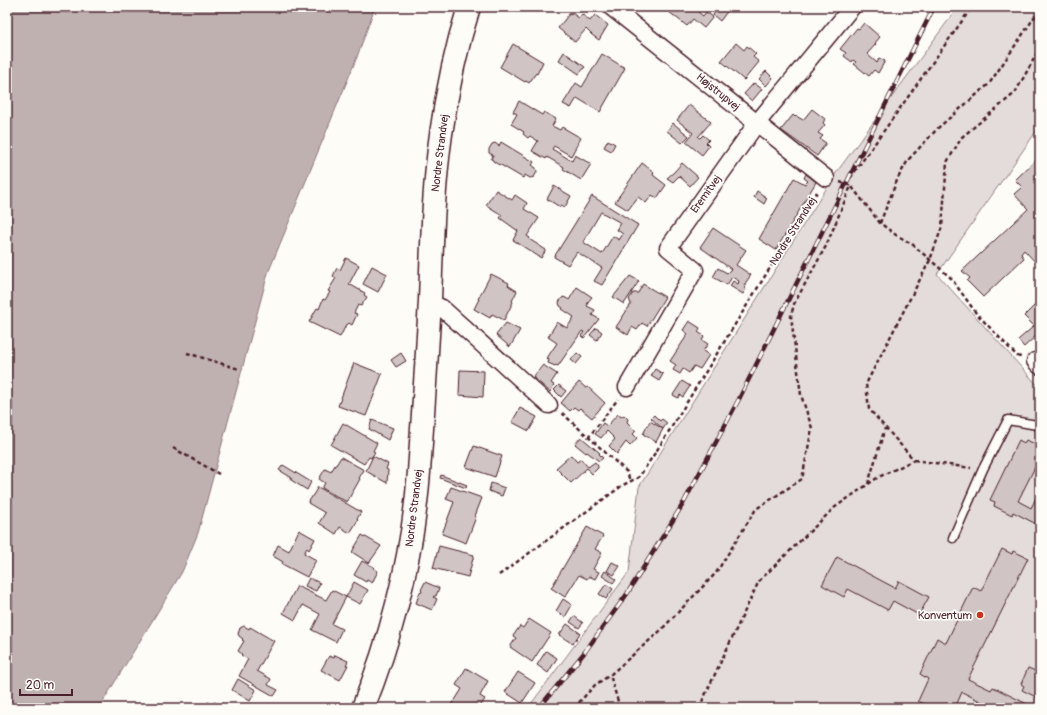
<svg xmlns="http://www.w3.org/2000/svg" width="1047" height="715" font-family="Pangolin,sans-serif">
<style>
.green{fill:#e3dcda;stroke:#967e82}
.water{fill:#c0b1b1;stroke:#91777b}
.building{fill:#d0c5c4;stroke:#4a1f2b;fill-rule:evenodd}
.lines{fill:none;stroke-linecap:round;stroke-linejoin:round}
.service-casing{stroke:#4a1f2b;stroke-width:11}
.minor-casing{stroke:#4a1f2b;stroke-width:19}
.secondary-casing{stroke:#4a1f2b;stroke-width:25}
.path{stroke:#4a1f2b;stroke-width:2.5;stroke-dasharray:4 3;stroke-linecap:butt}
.service{stroke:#fdfcf7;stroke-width:8}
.minor{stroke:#fdfcf7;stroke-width:16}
.secondary{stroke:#fdfcf7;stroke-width:22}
.rail-casing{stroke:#4a1f2b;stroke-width:4.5}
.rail{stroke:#fdfcf7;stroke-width:3;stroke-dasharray:9;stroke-linecap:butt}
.poi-dot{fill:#c8321e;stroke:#fdfcf7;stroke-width:1.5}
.labels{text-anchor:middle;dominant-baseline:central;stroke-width:3.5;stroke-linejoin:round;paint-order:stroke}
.street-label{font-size:11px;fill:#4a1f2b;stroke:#fdfcf7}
.poi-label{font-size:11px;fill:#4a1f2b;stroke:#fdfcf7;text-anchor:end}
</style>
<rect width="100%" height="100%" fill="#fdfcf7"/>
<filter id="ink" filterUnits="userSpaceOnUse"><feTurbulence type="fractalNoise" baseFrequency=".025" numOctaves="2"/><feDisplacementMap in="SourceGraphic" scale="8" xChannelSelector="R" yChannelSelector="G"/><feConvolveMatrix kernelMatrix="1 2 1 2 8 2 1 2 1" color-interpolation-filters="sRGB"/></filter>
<g filter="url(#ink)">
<path class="green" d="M958,7H1040V126L937,274L1040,388V708H528L629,572L639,487L836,173Z"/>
<path class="water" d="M7,7H375L357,57L268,273L198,533L182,572L99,708H7Z"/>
<path class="building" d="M665,7H694L699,10L698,12L703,16L706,12L713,17L704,28L693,19L687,26L664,8Z
M719,7H726L729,9L720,21L713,15Z
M872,7H881L877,11Z
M572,13L579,18L582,14L590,21L595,15L608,25L599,40L592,35L586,29L575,42L558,28L569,14L570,15Z
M864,23L880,37L875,43L876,44L867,54L877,63L879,58L885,61L878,73L874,70L869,76L854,64L856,62L853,60L852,62L844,56L846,53L840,49L857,28L859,29Z
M736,43L744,50L747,46L756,54L753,57L759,62L744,80L721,61Z
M513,44L543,62L537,74L536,73L529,83L526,81L525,82L500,67Z
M564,52L585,67L579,74L559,60Z
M602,54L625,68L600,112L577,98L571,108L563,104L576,83L582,87Z
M766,71L773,78L766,86L759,79Z
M754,83L762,89L752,101L744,94Z
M519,101L542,115L544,112L556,119L552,126L560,130L562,127L581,138L571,156L554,146L552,149L572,161L575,155L591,164L581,180L563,169L564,167L547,157L546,159L532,151L538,141L530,136L528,138L523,134L524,132L511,124L517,114L513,112Z
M689,105L711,122L698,137L700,138L703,135L709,140L706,143L709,146L702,155L686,142L693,133L677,120Z
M812,109L825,119L823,123L825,125L818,133L823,136L820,139L826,143L817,156L781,130L793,115L795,117L796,116L803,120Z
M673,123L689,136L682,143L667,131Z
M608,140L615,144L611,151L604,147Z
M501,142L534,162L532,165L536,168L537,172L534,177L530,178L525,175L523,178L499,164V165L493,161V160L491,159L493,155L489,153V149L492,144L495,143L499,146Z
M1040,156V267L1024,250L1021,254L1024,258L983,297L967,281L970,278L962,271L1028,209L1014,194L1022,187L1015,180Z
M642,163L654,172L653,175L666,185L657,198L652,195L646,203L638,197L628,210L615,202Z
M682,163L698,177L690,186L679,176L673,182L667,178L674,172Z
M806,174L816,182L776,250L759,239L794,178L805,184L808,181L804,178Z
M554,186L571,196L565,207L561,205L560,207L547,199Z
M496,190L512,200L515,195L527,203L524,209L539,218L527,236L530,238L529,239L546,250L541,258L513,240L518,231L500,218L502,215L486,205Z
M757,191L767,198L764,204L754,197Z
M592,196L638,225L602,285L594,281L602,268L577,252L568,265L554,257ZM601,212L621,223L617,230L623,234L619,240L613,236L602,254L583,242Z
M713,228L746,250L736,265L751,275L744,285L746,286L744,288L746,289L743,294L730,286L733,281L738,284L739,281L732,277L727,285L713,277L718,268L727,273L731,269L700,247Z
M346,258L359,265L349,284L365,293L364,295L367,297L361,306L358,305L354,313L357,314L352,325L349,323L347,325H346L340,337L309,322L317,308L319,309L323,299L325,300L330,292L328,291L336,278L333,276L337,268L340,270Z
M372,266L387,274L378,292L363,284Z
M491,274L509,283L508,285L509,286L517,291L512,301L513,302L504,320L492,314L490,318L474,309L479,299H478Z
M630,276L639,281L624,304L613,297Z
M643,284L665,297L647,326L642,323L637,330L632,327L628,335L616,327L631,304L629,299L633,293H638Z
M577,287L592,297L587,303L588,304L587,306L595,310L592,315L599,319L584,338L581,336L584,332L582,331L558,366L556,365L555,366L548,363L549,360L547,358L557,343L548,337L557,322L567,328L574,317L562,309L563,308L560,306L559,302L563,297L566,298L569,300Z
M1040,300V332L1024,347L1018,340L1034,326L1024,316Z
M689,321L700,328L698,332L704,336L702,340L708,344L703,351L709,355L700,369L694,366L689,373L683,369L680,374L673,370L676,365L670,361L688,334L683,330Z
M506,323L520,330L510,347L496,335Z
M596,328L602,332L597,340L590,335Z
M401,353L406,361L396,367L391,360Z
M577,353L582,357L576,364L571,360Z
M354,363L382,374L366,416L338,406Z
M543,365L557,374L551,383L554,385L550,392L533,377Z
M655,369L663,374L659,381L651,376Z
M460,370L484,371L483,397L459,395Z
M682,381L690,386L683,397L680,395L678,398L673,395Z
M579,382L586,388L588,387L605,403L592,418L580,408L578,410L574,407L570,411L561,403L570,392Z
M559,385L566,391L561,397L554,390Z
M520,408L537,417L529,431L512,422Z
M618,414L621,417L624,415L628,419L627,422L636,431L633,434L637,438L630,446L626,442L617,454L609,446L615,439L607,431L601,438L595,434L603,423L607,426Z
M654,415L660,421L662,419L667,423L663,429L651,418Z
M372,420L393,428L388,440L369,429Z
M650,421L663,429L656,442L643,434Z
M343,423L377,443L373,451L375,452L371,458L369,457L364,464L331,445Z
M581,437L600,453L599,454L603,458L599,461L587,452L586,453L575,444Z
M1019,440L1024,443L1026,440L1040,446V457L1018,501L1031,508L1037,496L1040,497V526L1013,512L1012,515L994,506L995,502L990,500Z
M474,446L502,456L495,477L466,467Z
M571,455L577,462L581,459L588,467L595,462L598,466V468L592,474L587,468L571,483L556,468Z
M373,456L388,464L386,469L388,470L387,483L366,471Z
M341,457L364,470L359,478L360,479L347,502L322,488L325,483L319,479L325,469L331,472L335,465H336Z
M283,465L311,482L307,490L291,480L292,478L279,470Z
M441,475L467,485L466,488L440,478Z
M491,483L505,488L502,496L489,491Z
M318,487L361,512L357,519L358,520L350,533L340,527L336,534L319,523L325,513L308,503Z
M451,487L482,498L475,516L476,517L466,543L442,534L454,502L446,499Z
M587,527L603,536L595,549L602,553L593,569L599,572L595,579L589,576L587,579L579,575L565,597L551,588Z
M299,530L315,539L309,550L307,548L304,553L316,560L307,577L282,564L283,562L273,556L278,545L289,551Z
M362,535L381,546L369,563L352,552Z
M439,546L474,555L468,577L433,568Z
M1002,549L1012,554L1013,551L1028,558L968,679L991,690L993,687L1029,705L1027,708H1011L1003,704L1001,708H994L962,692L955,708H932L918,701L928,679L920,674L937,638L946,643L973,587L981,591Z
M837,557L895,588L899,581L929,597L919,615L893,601L888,610L848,589L844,597L822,585Z
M362,561L374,567L373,568L378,571L372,583L367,580L366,582L354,575Z
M612,562L620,566L614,575L607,571Z
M605,571L616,579L613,583L602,576Z
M309,578L320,583L316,591L305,586Z
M354,582L368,590L360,604L346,597Z
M425,582L439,588L436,596H434L433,597L437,599L432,610L416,603L420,592L421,593L422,591L421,590Z
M606,584L613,589L606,599L599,594Z
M297,586L326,600L332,590L346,597L332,624L342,629L336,642L312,630L320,614L303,605L295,620L283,613Z
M563,599L572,605L565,617L556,611Z
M574,616L583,623L579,628L570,622Z
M529,619L551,633L532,662L510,647L516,638L513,636L520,626L523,628Z
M567,624L580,633L573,644L559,635Z
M244,626L249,629L250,627L274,641L257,671L271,679L268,685L278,690L274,696L239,676L248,659L241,655L242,654L238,651L244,641L242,640L243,639L239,636L238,634L240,628Z
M546,651L557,658L548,673L537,665Z
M335,655L348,661L346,665H348L340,680L321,670L329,656L334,658Z
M466,668L488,681L480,696L485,699L479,708H450L462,689L456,685Z
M1028,668L1040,673V699L1022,690L1024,686L1021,684Z
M518,672L535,683L522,703L505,692Z
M238,679L256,690L250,701L232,690Z
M208,702L213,705L214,702L225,708H204Z"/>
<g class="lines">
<defs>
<path id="service" d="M953,538L983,469L1008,420L1037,425L1040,428"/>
<path id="minor" d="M611,7L826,178
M429,302L442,308L549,405
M1035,361L1040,366
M627,387L695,270L668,248L757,123L852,7"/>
<path id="secondary" d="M363,708C393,633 413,553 419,472C423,415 427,358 430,300C432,245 433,189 441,134C447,91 456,48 469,7"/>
</defs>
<use href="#service" class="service-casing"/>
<use href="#minor" class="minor-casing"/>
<use href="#secondary" class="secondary-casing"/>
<path class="path" d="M840,182L846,184L972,7
M852,187L880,223L896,235L912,244L951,278L976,313L1017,356L1021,357
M880,223L898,178L908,160L939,127L989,84L1040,9
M187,353L239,369
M562,413L627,472L630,481
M588,438L618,399
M173,448L219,474
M914,460L971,468
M868,484L885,428
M499,575L623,485L639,477L661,444L817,192
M574,708L595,685L610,675
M620,708L610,675L659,632L716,573L756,509L802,479L812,428L801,395L791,316L794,304L826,246L851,186L846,184
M699,708L759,581L834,508L877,478L914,460L869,409L866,384L930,260L942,227L947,162L962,137L1015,93L1040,48"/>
<use href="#service" class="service"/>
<use href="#minor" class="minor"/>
<use href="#secondary" class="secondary"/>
<defs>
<path id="rail" d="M539,708L584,653L627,594L683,504L739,399L934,7"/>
</defs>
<use href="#rail" class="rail-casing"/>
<use href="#rail" class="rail"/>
</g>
</g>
<circle class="poi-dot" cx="980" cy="615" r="4"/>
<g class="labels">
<g class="street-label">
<text transform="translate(718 92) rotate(39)">Højstrupvej</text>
<text transform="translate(440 153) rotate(-83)">Nordre Strandvej</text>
<text transform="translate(706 194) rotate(-54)">Eremitvej</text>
<text transform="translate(793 231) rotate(-58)">Nordre Strandvej</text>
<text transform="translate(414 508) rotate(-83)">Nordre Strandvej</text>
</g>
<g class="poi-label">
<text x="972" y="615">Konventum</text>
</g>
</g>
<rect width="1047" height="715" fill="none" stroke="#fdfcf7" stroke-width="24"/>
<rect x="12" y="12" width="1023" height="691" fill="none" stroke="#4a1f2b" stroke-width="1.5" filter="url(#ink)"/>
<path d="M20 689v6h52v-6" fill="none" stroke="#4a1f2b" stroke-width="2"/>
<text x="26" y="689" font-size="12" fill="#4a1f2b" stroke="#fdfcf7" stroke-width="3" paint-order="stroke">20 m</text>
</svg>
